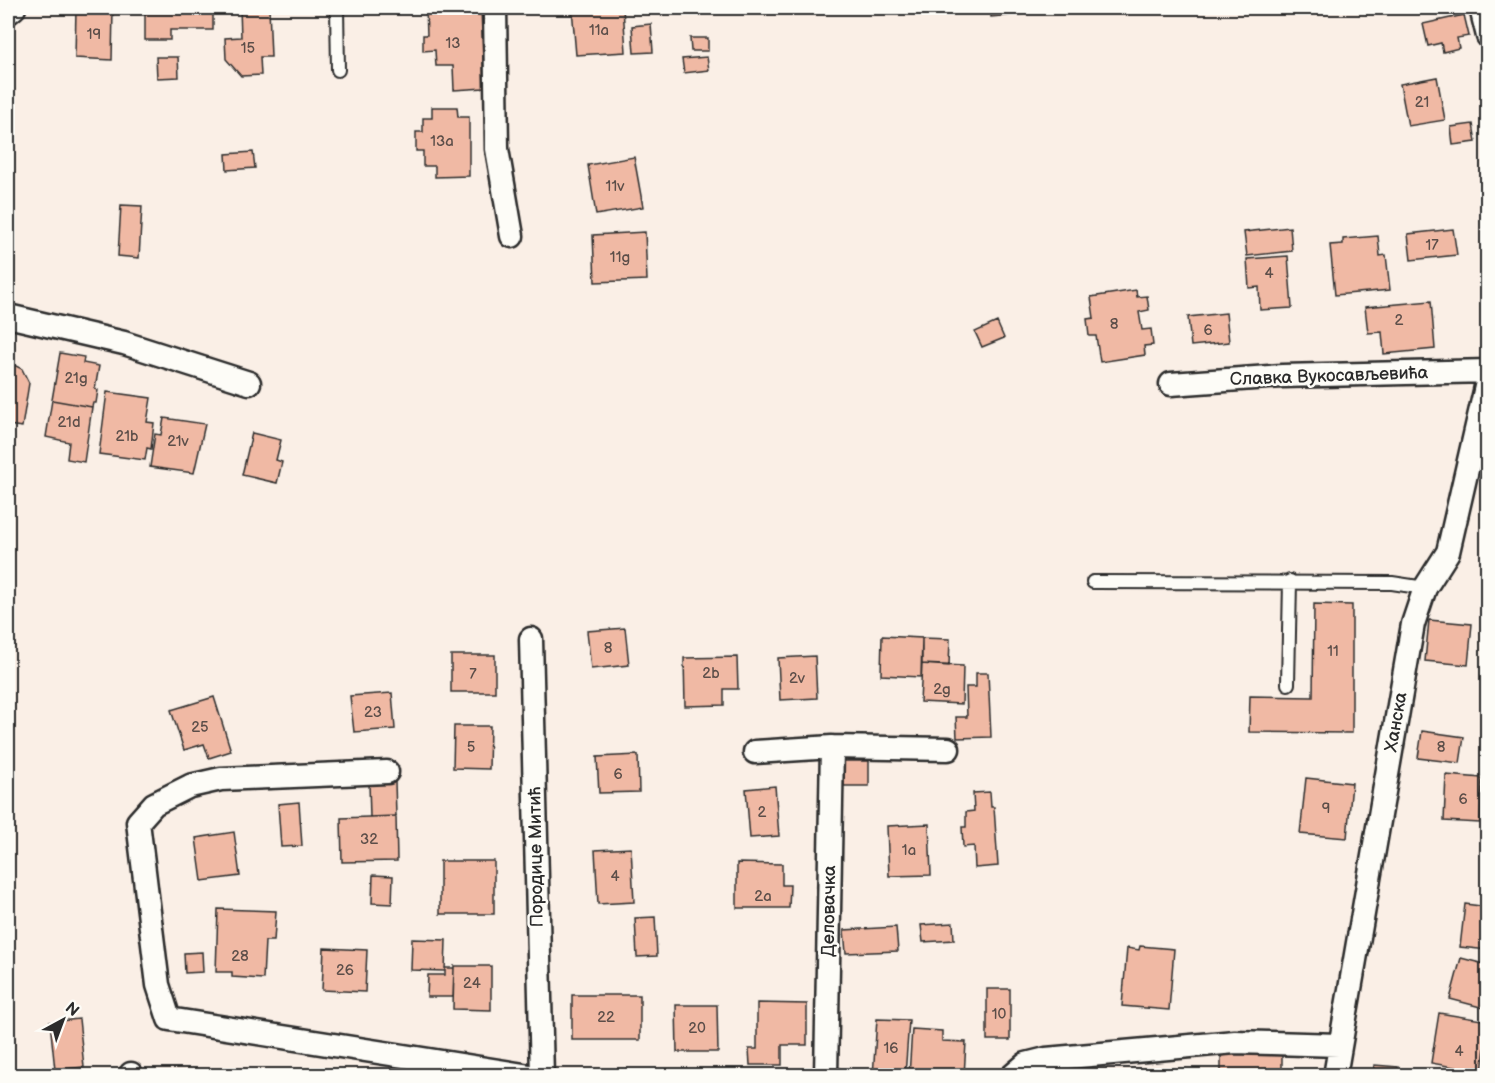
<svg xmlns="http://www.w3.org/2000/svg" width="1495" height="1083" font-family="'Balsamiq Sans',sans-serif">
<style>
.building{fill:#f0b9a4;stroke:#2b2b2b;stroke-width:1.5}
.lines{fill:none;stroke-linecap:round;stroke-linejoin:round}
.lane-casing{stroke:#2b2b2b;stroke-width:16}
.street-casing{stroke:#2b2b2b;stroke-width:27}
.lane{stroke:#fdfcf7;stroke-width:12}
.street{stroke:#fdfcf7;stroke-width:22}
.labels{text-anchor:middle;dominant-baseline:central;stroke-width:5;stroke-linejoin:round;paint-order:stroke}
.number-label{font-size:15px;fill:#5c4e49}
.street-label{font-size:18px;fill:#2b2b2b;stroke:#fdfcf7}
</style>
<rect width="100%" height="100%" fill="#faefe6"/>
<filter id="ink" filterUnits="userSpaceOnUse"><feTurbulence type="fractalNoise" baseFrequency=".0167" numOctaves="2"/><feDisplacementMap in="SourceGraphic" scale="12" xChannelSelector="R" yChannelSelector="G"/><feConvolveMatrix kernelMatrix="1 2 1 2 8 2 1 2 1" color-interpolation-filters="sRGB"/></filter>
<g filter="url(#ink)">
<path class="building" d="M76,8L113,9L112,60L75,58Z
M145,8H213V30H170V40H145Z
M240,8H269L271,57H260L261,75L241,76L226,59L225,38L241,37Z
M426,8H481L484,88L454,90L453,66H436L435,50L423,51V35H427Z
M572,8H623L626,52L576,55Z
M991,8H1026V14L991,17Z
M1464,15L1469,36L1457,38L1459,48L1443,52L1441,43L1428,46L1423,24Z
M651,24L653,52L634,53L632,26Z
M690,38H708V51H691Z
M156,57H178L179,77L157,78Z
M707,57L709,70L684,73L682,59Z
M1437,77L1445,120L1408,126L1400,84Z
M432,107H457L458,117H469V176L435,177V166H423V151H416V132H423V118H432Z
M1473,124L1476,142L1453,145L1451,127Z
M253,152L255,168L227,170L226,154Z
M634,157L643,207L596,215L588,165Z
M121,205L142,206L139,258L118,256Z
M1290,227L1292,251L1247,256L1244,232Z
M1453,229L1457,255L1411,260L1408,234Z
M645,232L647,280L595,282L593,235Z
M1378,236L1380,256L1386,255L1390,290L1335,295L1330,245L1343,244V239Z
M1288,256L1292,308L1260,310L1259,287L1249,288L1247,259Z
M1136,290L1137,297L1147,296L1149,310L1139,312L1142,330L1151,329L1153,345L1144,346L1145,355L1100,362L1096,336H1089L1087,319L1094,318L1091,297Z
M1431,301L1435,349L1384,354L1382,332L1368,333L1365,307Z
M1226,313L1229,342L1191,346L1188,317Z
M997,322L1004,338L982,347L975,332Z
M60,353L84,357L83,363L99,366L95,389L98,390L96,403H93L92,407L52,400Z
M8,362L22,369L29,383L22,427L8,425Z
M107,392L151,398L147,422L154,423L151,449L147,448L145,460L99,454Z
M52,400L92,407L84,462L67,459L69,442L46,437Z
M164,418L205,424L194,473L150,467L155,434L161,435Z
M252,433L281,440L276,460L282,462L277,483L242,475Z
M1314,604L1352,605V733L1249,732L1250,696L1313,697Z
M1429,620L1472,624L1468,665L1425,661Z
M625,628L629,665L591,669L587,631Z
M882,636L922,638L921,677L881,675Z
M922,638L950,639L949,666L922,664Z
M451,655H495V692H451Z
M815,656L817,698L780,700L778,658Z
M737,657L738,689H724V705L685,706L684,658Z
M922,664L963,666L962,704L920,702Z
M976,673H988L991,737L957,738L956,717H967L966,687H976Z
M392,693L395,729L354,732L350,696Z
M214,697L231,751L209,758L204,744L184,750L171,710Z
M454,726H490L489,769L453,768Z
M1422,731L1464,737L1460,763L1418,758Z
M638,755L639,792L599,793L597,757Z
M844,761H869V786H844Z
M1446,775L1482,778L1480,823L1444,821Z
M1306,778L1352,783L1347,838L1300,834Z
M395,782L396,816L370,817L369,783Z
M775,786L779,836L750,838L746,789Z
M990,792L991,807H994L998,866L975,868L974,846L963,847L962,827H966V812L974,811L973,793Z
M299,802L302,846L281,847L278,804Z
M396,816L397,861L342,862L341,818Z
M929,824L931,875L889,876L887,826Z
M234,832L240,876L202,881L196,838Z
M631,848L634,902L598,904L595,850Z
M440,861H494V914H440Z
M737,863L782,864V885H790L789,908H737Z
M373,875L393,876L392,904L372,903Z
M1465,904L1488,907V950L1460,947Z
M218,909L276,911L274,941H265L263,979L232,977V972H216Z
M655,917L657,956L637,957L635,918Z
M953,923L954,940L923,942L921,925Z
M896,927L898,951L846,953L844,930Z
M412,939L446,940L445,971L411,970Z
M1140,946L1174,949L1169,1010L1122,1006L1127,948L1139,950Z
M324,948L367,950L365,992L322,990Z
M202,952L203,972L185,973L184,953Z
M1461,958L1488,965V1009L1450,999Z
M454,966H491V1010L453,1009Z
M445,968H454L453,997H427L428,975H445Z
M987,989H1010V1040H987Z
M572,995H640V1040H572Z
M757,1003L807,1004V1045H782V1065H750L749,1049H757Z
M676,1005H717L718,1052H677Z
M1439,1013L1488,1021L1482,1072L1431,1063Z
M79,1019L84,1067L55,1070L50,1022Z
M877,1019L909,1020L905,1076H873Z
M912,1029L942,1031V1041L966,1042L964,1076H909Z
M1221,1054L1282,1055V1076H1221Z
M1374,1065L1398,1067L1397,1076H1373Z"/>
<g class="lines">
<defs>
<path id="lane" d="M337,8L338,70
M1093,582L1392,583L1425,588
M1288,684L1290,581"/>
<path id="street" d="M495,8L497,149L512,236
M1481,8L1488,36
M8,13L14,8
M8,316L124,343L249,383
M1171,384L1282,376L1488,371
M531,639L542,1076
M755,752L832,747L948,749
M387,772L221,779L190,786L154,804L138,822L158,985L169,1019L530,1076
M131,1074V1076
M826,1076L832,747
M1012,1076L1026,1064L1046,1059L1235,1042L1339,1045
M1335,1076L1413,624L1425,588L1448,552L1488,378"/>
</defs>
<use href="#lane" class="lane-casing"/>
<use href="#street" class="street-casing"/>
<use href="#lane" class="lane"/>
<use href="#street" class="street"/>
</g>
</g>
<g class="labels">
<g class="number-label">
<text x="599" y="30">11a</text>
<text x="94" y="34">19</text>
<text x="453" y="43">13</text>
<text x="248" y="48">15</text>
<text x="1422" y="102">21</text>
<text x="442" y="141">13a</text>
<text x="615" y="186">11v</text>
<text x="1432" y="245">17</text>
<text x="620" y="257">11g</text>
<text x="1269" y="273">4</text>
<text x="1399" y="320">2</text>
<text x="1114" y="324">8</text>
<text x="1208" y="330">6</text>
<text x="76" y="378">21g</text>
<text x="69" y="422">21d</text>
<text x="127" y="436">21b</text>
<text x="178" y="441">21v</text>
<text x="608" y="648">8</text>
<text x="1333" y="651">11</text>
<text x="711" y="673">2b</text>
<text x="473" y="674">7</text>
<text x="797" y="678">2v</text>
<text x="942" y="689">2g</text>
<text x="373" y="712">23</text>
<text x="200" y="727">25</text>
<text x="471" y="747">5</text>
<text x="1441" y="747">8</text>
<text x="618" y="774">6</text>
<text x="1463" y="799">6</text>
<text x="1326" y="808">9</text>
<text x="762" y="812">2</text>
<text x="369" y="839">32</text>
<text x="909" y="850">1a</text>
<text x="615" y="876">4</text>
<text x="763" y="896">2a</text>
<text x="240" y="956">28</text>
<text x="345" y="970">26</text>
<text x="472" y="983">24</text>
<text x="999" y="1014">10</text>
<text x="606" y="1017">22</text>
<text x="697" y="1028">20</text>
<text x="891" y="1048">16</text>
<text x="1459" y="1051">4</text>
</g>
<g class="street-label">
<text transform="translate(1329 376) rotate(-2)">Славка Вукосављевића</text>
<text transform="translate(1396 722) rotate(-80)">Ханска</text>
<text transform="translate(536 857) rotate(-91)">Породице Митић</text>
<text transform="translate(829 911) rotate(-89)">Деловачка</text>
</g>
</g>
<rect width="1495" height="1083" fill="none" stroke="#fdfcf7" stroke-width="30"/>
<rect x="15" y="15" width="1465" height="1053" fill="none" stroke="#2b2b2b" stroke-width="2" filter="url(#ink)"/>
<g transform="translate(63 1020) rotate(41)" stroke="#fdfcf7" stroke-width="4.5" paint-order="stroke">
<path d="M0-4.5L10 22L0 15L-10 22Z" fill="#2b2b2b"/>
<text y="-9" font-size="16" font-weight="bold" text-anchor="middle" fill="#2b2b2b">N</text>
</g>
</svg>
